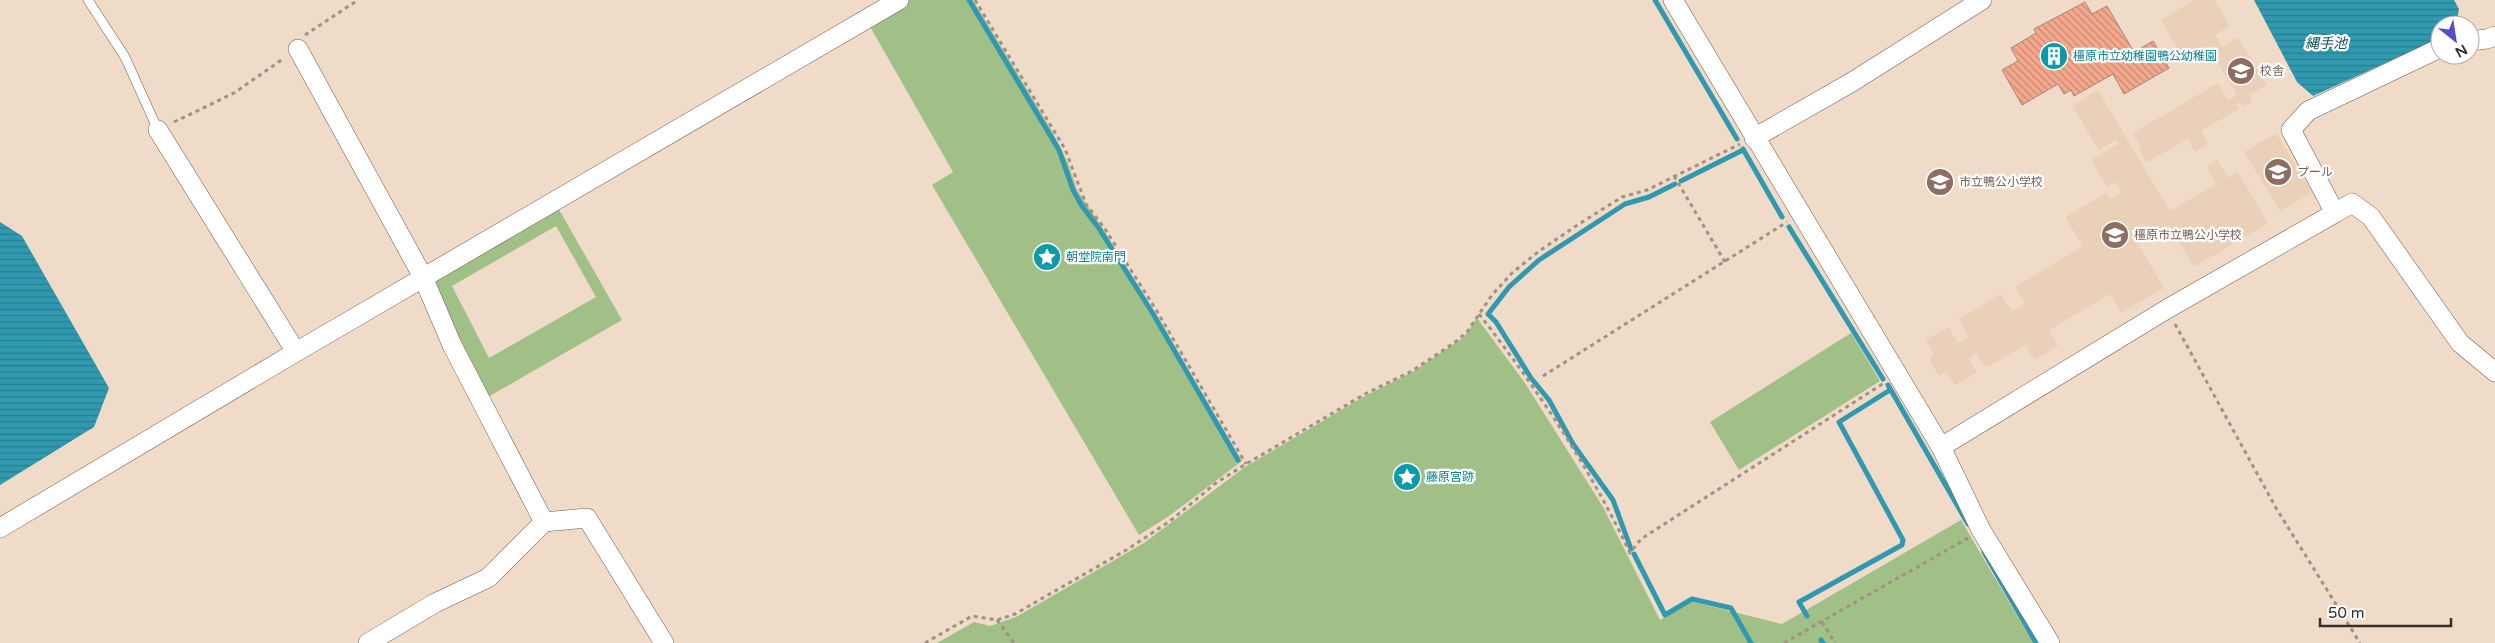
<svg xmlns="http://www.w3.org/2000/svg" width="2495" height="643" font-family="'Varela Round','Noto Sans JP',sans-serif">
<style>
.built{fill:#ead0b8}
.green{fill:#a0c087;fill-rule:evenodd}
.water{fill:url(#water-rules)}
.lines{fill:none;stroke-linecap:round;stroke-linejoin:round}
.stream{stroke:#3099b0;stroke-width:5}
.building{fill:url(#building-back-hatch);stroke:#a2897f}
.lane-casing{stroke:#6f5d4d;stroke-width:10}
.street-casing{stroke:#6f5d4d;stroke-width:20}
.path{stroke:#a09183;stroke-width:3;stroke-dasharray:4 4;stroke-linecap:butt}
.lane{stroke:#fff;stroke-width:9}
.street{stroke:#fff;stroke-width:19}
.labels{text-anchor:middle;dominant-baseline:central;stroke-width:4.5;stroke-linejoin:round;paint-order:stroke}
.culture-label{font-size:12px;fill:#0d838f;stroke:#fff;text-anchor:start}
.education-label{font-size:12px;fill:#785e54;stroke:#fff;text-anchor:start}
.water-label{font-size:14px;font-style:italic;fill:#18525e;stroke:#fff}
</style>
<defs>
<pattern id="water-rules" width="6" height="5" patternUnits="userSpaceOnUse" patternTransform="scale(1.25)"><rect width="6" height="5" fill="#3099b0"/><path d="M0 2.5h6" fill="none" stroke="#2a7d8f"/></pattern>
<pattern id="building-back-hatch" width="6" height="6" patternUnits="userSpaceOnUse" patternTransform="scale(1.25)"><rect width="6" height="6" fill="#f4a88c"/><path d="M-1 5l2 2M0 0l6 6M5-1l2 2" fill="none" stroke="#c68972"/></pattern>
</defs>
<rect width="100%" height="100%" fill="#f0dbc9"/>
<path class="built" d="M2194,0H2215L2230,26L2215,35L2222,47L2238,37L2266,85L2249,96L2252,102L2244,107L2241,102L2237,105L2239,109L2201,131L2208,144L2195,152L2187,139L2146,163L2139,150L2142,148L2133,133L2218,83L2228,100L2237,95L2208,46L2184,60L2161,20Z
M2098,90L2170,211L2216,184L2206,166L2217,160L2228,178L2238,172L2268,223L2194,267L2169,225L2138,244L2164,288L2121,313L2110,294L2049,330L2058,346L2034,360L2025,345L1986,368L1976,353L1968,359L1977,372L1955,385L1946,372L1939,376L1929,358L1934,354L1926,340L1949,327L1958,343L1968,337L1959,319L2001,294L2012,311L2025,304L2015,287L2083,246L2065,217L2106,193L2110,199L2122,192L2116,182L2107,187L2091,160L2118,144L2116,140L2099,150L2072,106Z
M2276,133L2312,192L2280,211L2244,152Z"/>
<path class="green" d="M908,0H973L1052,131L1068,163L1077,190L1102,227L1242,461L1169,516L1139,535L932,185L953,172L868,23Z
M557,206L622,320L488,397L461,346L432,279ZM556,226L596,297L489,358L452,286Z
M1477,318L1525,383L1603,507L1660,620L1689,601L1782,624L1961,520L2033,643H937L974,622L990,626L1016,617L1144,543L1245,467L1363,397L1414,371L1464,337Z
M1851,333L1880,381L1739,470L1710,422Z"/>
<path class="water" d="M2254,0H2454L2459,9L2456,25H2440V38L2313,96L2297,82Z
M0,222L22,236L109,388L94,427L0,485Z"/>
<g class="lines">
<path class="stream" d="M969,0L1059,150L1073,190L1082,206L1098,227L1152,312L1238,460
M1655,0L1737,139
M1743,149L1782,217
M1681,181L1743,150
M1789,227L1883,379
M1888,385L1968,524
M1631,549L1613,500L1573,444L1549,400L1531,378L1496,322L1488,314L1509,287L1539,260L1625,204L1649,197L1675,184
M1984,552L2036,643
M1634,554L1665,615L1692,599L1731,608L1751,643
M1807,616L1799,602L1902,545L1903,540L1839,422L1890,390
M1821,640L1823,643"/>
</g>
<path class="building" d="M2085,2L2092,14L2107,6L2134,52L2153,41L2169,68L2124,94L2113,74L2074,96L2071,90L2064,94L2058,84L2022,105L2002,70L2018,61L2011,48L2036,33L2034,29Z"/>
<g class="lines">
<defs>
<path id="lane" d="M88,0L125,57L158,130"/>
<path id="street" d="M1673,0L1941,447L1981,530L2050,643
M2470,41L2487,39L2495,36
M298,49L423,277L452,345L544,522
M158,130L296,352
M1754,138L1852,82L1982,0
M2335,213L2352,203L2371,217L2460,343L2495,372
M1941,447L2167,309L2335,213L2291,130L2308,111L2440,48
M0,528L296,352L899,0
M368,643L435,603L488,578L544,522L587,518L664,643"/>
</defs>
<use href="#lane" class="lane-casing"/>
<use href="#street" class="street-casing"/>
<path class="path" d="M975,0L1065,149L1086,204L1105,229L1158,313L1246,464
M305,35L358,0
M174,122L234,93L283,59
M1674,176L1725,262
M1479,314C1538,390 1589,466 1630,553L1641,539L1884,383
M2175,324L2276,508L2360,643
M1543,376L1787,222
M997,620L1014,643
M1822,622L1835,643
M925,643L972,616L997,620L1015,614L1128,549L1170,521L1216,483L1246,464L1365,394L1412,371L1454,343L1467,332L1492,295L1512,273L1538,252L1579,224L1622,197L1647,190L1740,144
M1784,643L1968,538"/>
<use href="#lane" class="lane"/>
<use href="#street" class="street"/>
</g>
<defs>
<symbol id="building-disc" viewBox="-11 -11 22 22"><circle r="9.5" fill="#0f9aa8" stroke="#fff"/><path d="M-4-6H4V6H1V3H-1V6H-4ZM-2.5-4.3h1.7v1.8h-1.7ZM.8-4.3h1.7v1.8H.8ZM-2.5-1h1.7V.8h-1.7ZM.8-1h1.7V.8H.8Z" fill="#fff"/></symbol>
<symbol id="school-disc" viewBox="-11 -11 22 22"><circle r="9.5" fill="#8d6e63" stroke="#fff"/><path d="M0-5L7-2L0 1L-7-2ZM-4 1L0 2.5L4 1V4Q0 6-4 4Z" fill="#fff"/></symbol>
<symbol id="sight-disc" viewBox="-11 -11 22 22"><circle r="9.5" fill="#0f9aa8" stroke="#fff"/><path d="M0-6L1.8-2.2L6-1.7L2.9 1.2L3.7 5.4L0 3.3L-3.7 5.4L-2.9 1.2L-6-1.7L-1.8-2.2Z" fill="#fff"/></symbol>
</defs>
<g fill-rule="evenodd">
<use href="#building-disc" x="2038" y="40" width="32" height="32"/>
<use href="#school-disc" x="2225" y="55" width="32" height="32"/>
<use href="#school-disc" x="2262" y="156" width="32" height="32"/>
<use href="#school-disc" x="1924" y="166" width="32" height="32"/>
<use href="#school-disc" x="2099" y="219" width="32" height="32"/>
<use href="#sight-disc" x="1031" y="241" width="32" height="32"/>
<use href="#sight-disc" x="1391" y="461" width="32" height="32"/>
</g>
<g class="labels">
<g class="culture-label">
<text x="2073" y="56">橿原市立幼稚園鴨公幼稚園</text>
<text x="1066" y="257">朝堂院南門</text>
<text x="1426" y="477">藤原宮跡</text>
</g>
<g class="education-label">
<text x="2260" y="71">校舎</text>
<text x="2297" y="172">プール</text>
<text x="1959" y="182">市立鴨公小学校</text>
<text x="2134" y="235">橿原市立鴨公小学校</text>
</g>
<g class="water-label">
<text x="2326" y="43">縄手池</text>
</g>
</g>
<g transform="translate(2455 40) rotate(150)"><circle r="24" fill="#ffffff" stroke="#afaba9"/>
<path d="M0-4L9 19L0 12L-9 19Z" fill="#544dc5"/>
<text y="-8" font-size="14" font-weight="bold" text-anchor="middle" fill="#362e27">N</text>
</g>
<path d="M2320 618v8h131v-8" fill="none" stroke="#362e27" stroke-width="2.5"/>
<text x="2328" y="618" font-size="15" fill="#362e27" stroke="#ffffff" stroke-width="4" paint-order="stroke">50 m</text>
</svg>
